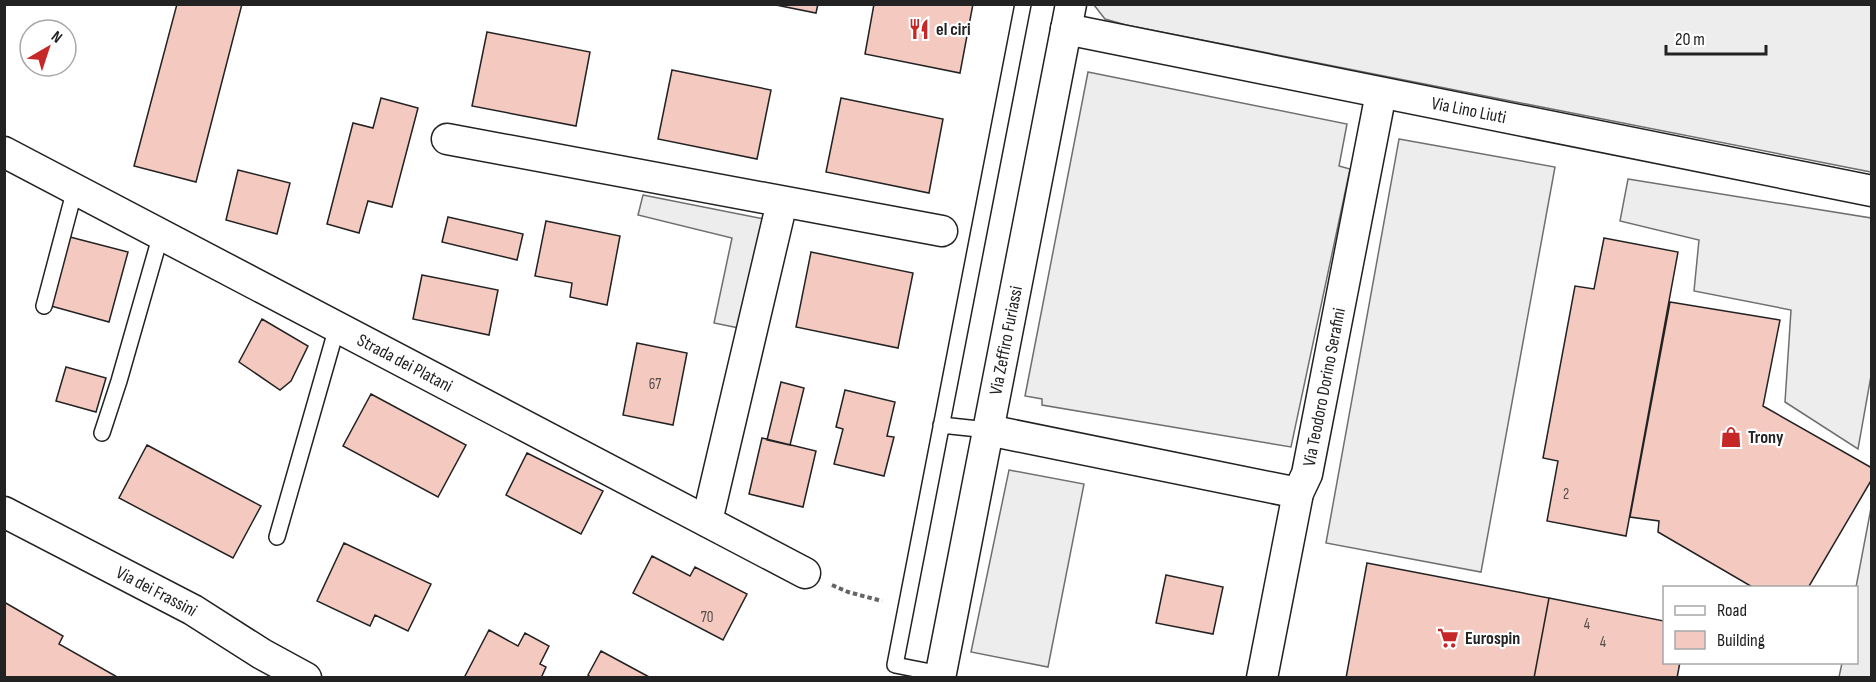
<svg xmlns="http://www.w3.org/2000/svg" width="1876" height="682" font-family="'Sofia Sans Condensed',sans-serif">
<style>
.parking{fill:#ededed;stroke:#6f6f6f;stroke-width:1.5}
.building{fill:#f3c9c0;stroke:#222;stroke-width:1.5}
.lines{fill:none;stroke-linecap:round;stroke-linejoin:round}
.lane-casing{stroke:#222;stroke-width:18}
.street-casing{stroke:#222;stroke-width:33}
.path{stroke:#646464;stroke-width:4;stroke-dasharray:4.5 3;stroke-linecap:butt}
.lane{stroke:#fff;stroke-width:15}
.street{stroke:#fff;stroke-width:30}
.labels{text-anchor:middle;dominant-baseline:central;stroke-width:4.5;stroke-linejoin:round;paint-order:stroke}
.number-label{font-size:15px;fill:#564c4a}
.poi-label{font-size:18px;font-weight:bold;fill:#222;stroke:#fff;text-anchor:start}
.street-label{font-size:18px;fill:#222;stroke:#fff}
</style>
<rect width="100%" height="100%" fill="#fff"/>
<path class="parking" d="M1094,5H1871V172L1126,25L1105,19Z
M1088,72L1347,124L1339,166L1350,169L1291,447L1042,405V399L1025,396Z
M1399,139L1555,167L1481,572L1326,543Z
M1628,179L1871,218V376L1858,449L1785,402L1791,310L1694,291L1699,240L1620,221Z
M643,195L764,219L739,328L714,323L732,238L638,215Z
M1009,470L1084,484L1048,667L971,652Z
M1871,508V677H1839L1842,663L1856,662V587Z"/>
<path class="building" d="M177,4H242L196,182L134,166Z
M771,4H818L816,13Z
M874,4H973L960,73L865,54Z
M487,32L590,52L576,126L472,106Z
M672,70L771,90L757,159L658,139Z
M381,98L418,108L392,207L368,201L359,233L327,224L353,123L373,128Z
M841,98L943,119L929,193L826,172Z
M238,170L290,183L277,234L226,220Z
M448,217L523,234L517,260L442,242Z
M546,221L620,236L607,305L570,297L572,283L535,276Z
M70,237L128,252L109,322L51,306Z
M1604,238L1678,252L1626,536L1547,521L1558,461L1543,458L1575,286L1594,289Z
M811,252L913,273L898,348L796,327Z
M422,275L498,290L489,335L413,319Z
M1670,302L1780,320L1763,406L1872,468V479L1808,588H1754L1658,532L1659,521L1630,517Z
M262,319L308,346L291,381L280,390L239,362Z
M637,343L687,353L673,425L623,415Z
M66,367L106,378L96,412L56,401Z
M781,382L804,388L790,445L767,440Z
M845,390L895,402L887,436L894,437L884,476L834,464L843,429L836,427Z
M371,394L466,445L438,497L343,446Z
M762,438L816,451L803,507L749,494Z
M147,445L261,506L233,558L119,498Z
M527,453L603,491L581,534L506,495Z
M344,543L431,584L408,631L375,615L370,626L317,601Z
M652,556L690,576L695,567L747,594L723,640L633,593Z
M1367,563L1549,598L1534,678H1346Z
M1166,575L1223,587L1213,634L1156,623Z
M1549,598L1664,621V662H1680L1677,678H1534Z
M4,602L63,636L59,644L119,678L4,677Z
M489,630L518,646L525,633L549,646L540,664L546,667L541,678H464Z
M601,651L651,678H591L588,675Z"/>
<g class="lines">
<defs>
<path id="lane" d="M44,306L75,189
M941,425L988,430
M102,433L119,381L161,234
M277,537L337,327
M941,674L895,665L1023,4"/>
<g id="street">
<path id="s1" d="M1066,29L1872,191"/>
<path d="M447,139L942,231"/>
<path id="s2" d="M4,152L805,573"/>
<path d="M988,430L1298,493"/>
<path id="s3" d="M4,512L193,610L262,654L306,678"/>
<path d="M707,521L782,202"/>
<path id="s4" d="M940,678L1071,4"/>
<path id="s5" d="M1262,678L1298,493L1307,474L1381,93"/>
</g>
</defs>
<use href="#lane" class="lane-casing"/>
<use href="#street" class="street-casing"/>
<path class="path" d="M832,585L848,592L882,601"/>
<use href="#lane" class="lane"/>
<use href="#street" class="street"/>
</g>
<defs>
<symbol id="restaurant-bare" viewBox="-9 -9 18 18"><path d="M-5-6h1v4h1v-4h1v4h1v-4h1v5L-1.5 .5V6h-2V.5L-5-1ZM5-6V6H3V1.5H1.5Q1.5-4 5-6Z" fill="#c62828" stroke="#fff" stroke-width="2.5" paint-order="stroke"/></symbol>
<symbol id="shop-bare" viewBox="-9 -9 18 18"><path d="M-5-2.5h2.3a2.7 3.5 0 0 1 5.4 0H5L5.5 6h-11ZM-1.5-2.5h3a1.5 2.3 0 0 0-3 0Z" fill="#c62828" stroke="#fff" stroke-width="2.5" paint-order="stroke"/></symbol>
<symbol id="supermarket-bare" viewBox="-9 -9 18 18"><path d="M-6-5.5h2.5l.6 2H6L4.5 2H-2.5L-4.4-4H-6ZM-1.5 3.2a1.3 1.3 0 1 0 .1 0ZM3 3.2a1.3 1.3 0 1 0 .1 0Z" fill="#c62828" stroke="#fff" stroke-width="2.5" paint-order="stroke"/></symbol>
</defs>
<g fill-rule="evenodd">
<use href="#restaurant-bare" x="904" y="14" width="30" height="30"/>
<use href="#shop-bare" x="1716" y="422" width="30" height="30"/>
<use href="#supermarket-bare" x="1433" y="623" width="30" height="30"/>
</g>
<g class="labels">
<g class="number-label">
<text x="655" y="384">67</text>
<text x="1566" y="494">2</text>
<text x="707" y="617">70</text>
<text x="1587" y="624">4</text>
<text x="1603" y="642">4</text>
</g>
<g class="poi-label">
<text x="936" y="29">el ciri</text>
<text x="1748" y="437">Trony</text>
<text x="1465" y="638">Eurospin</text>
</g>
<g class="street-label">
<text stroke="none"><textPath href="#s1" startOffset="411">Via Lino Liuti</textPath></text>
<text stroke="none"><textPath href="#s4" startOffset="344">Via Zeffiro Furiassi</textPath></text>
<text stroke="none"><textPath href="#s2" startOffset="453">Strada dei Platani</textPath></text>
<text stroke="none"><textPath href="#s5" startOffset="298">Via Teodoro Dorino Serafini</textPath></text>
<text stroke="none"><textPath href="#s3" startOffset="172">Via dei Frassini</textPath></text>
</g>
</g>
<rect width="1876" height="682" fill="none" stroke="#222222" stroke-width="12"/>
<rect x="1663" y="586" width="195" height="78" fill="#ffffff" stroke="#a7a7a7" stroke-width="1.5"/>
<rect x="1675" y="606" width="30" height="9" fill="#ffffff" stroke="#a7a7a7" stroke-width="1.5"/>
<text x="1717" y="616" font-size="18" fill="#222222">Road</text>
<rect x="1675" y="631" width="30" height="18" fill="#f3c9c0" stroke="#a7a7a7" stroke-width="1.5"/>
<text x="1717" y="646" font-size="18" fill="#222222">Building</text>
<g transform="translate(48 48) rotate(39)"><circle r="28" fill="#ffffff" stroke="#a7a7a7" stroke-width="1.5"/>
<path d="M0-4.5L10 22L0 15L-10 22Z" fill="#c62828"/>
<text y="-9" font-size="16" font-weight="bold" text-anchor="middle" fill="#222222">N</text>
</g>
<path d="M1666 45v9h100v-9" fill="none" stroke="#222222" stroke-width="3"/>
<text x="1675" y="45" font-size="18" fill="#222222" stroke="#ffffff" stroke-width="4.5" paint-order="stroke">20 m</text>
</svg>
